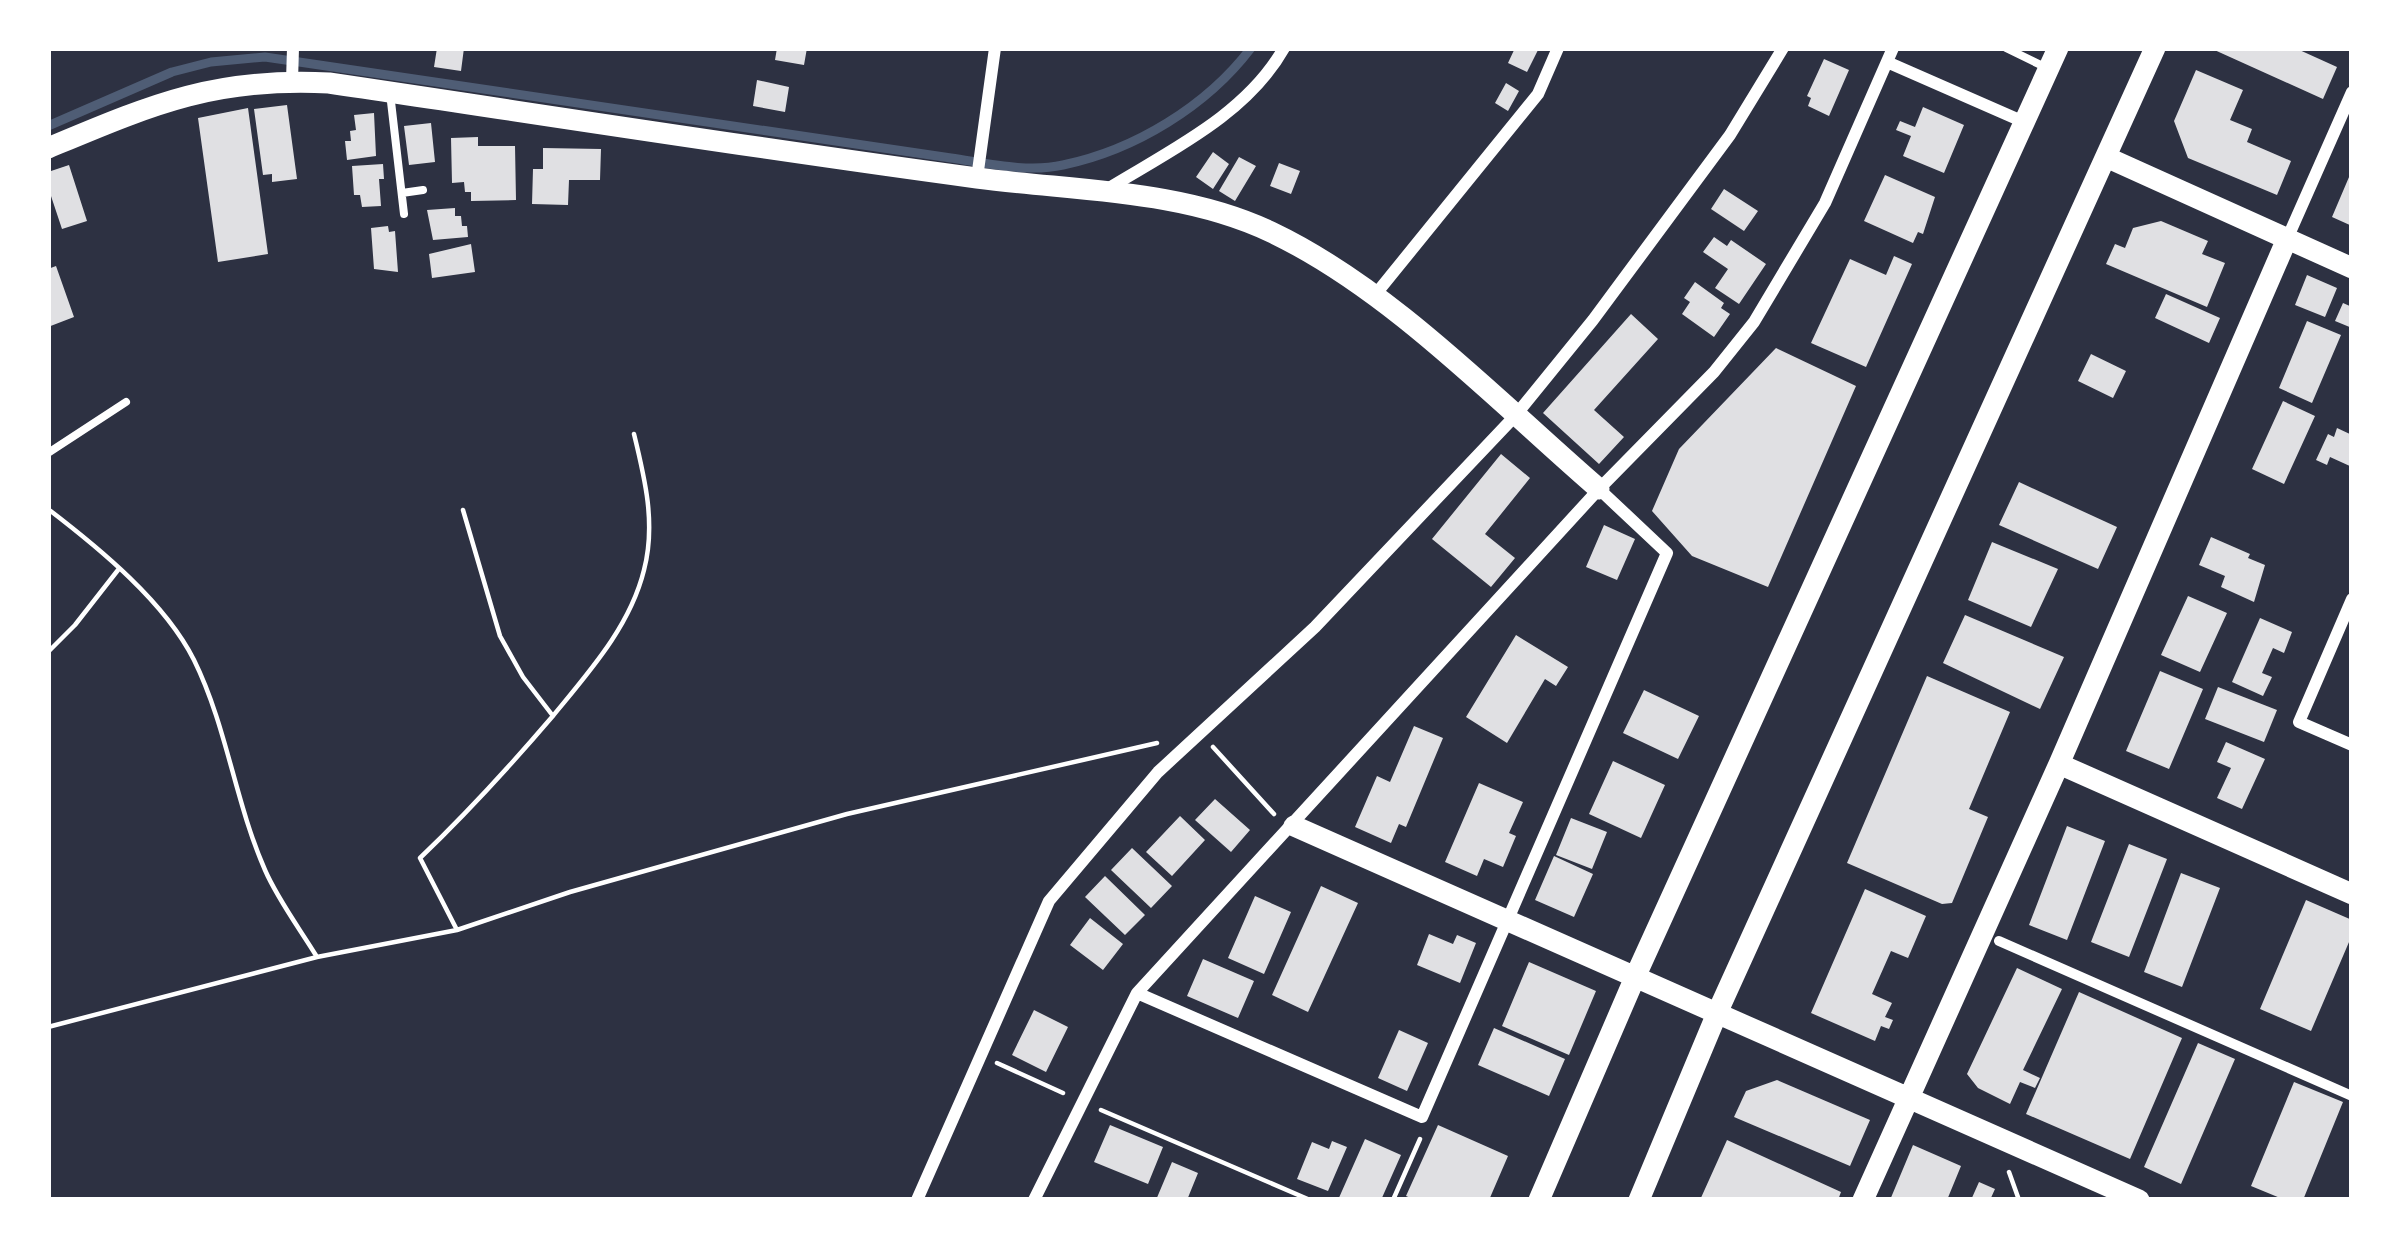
<svg xmlns="http://www.w3.org/2000/svg" width="2400" height="1248" font-family="'IBM Plex Sans',sans-serif">
<style>
.lines{fill:none;stroke-linecap:round;stroke-linejoin:round}
.stream{stroke:#4f5d75;stroke-width:9}
.building{fill:#e0e0e3}
.path{stroke:#fff;stroke-width:4.5}
.service{stroke:#fff;stroke-width:8}
.pedestrian{stroke:#fff;stroke-width:10}
.minor{stroke:#fff;stroke-width:12}
.tertiary{stroke:#fff;stroke-width:21}
</style>
<rect width="100%" height="100%" fill="#2d3142"/>
<g class="lines">
<path class="stream" d="M48,126L172,72L211,62L265,57L951,158C986,163 1027,173 1063,165C1135,150 1207,106 1251,48"/>
</g>
<path class="building" d="M437,48H464L461,71L434,67Z
M777,48H807L804,65L775,60Z
M1515,48H1539L1527,72L1508,63Z
M2210,48H2295L2337,67L2323,99Z
M1824,59L1849,70L1829,116L1808,106L1811,98L1807,96Z
M2196,70L2243,90L2230,120L2252,129L2247,142L2291,161L2277,195L2188,158L2174,121Z
M757,80L789,87L785,112L753,106Z
M1506,83L1519,91L1508,111L1495,103Z
M287,105L297,179L272,182V174L263,175L254,109Z
M1923,107L1964,125L1944,173L1903,156L1911,136L1896,130L1900,121L1915,127Z
M248,108L268,254L218,262L198,118Z
M374,113L376,156L347,160L345,141H351L350,131L356,130L354,115Z
M431,123L435,162L409,165L404,126Z
M478,137V146H515L516,200L471,201V192H465L464,182L452,183L451,138Z
M543,148L601,149L600,180H569L568,205L532,204L533,169H543Z
M1213,152L1229,164L1213,189L1196,177Z
M1239,157L1256,166L1235,201L1219,191Z
M1279,163L1300,171L1291,194L1270,186Z
M383,164L384,179H379L381,206L362,207L360,195H354L352,166Z
M69,165L87,221L62,229L48,187V172Z
M2352,170V226L2332,217Z
M1885,175L1935,197L1923,234L1918,232L1913,243L1864,221Z
M1724,189L1758,211L1744,231L1711,209Z
M455,208V216H461L462,226H467L468,237L433,240L427,210Z
M2161,221L2208,241L2202,254L2225,263L2207,307L2106,264L2115,244L2125,248L2133,228Z
M388,226L389,232L395,231L398,272L374,269L371,228Z
M1714,237L1727,246L1731,240L1766,264L1739,304L1715,288L1728,269L1703,252Z
M471,244L475,272L432,278L429,254Z
M1894,256L1912,264L1866,367L1811,343L1850,259L1886,275Z
M56,266L74,317L48,327V269Z
M2307,275L2337,288L2325,317L2295,305Z
M1695,282L1724,303L1721,308L1730,314L1714,337L1682,314L1690,302L1684,298Z
M2166,294L2220,318L2209,343L2155,318Z
M2343,303L2352,307V328L2335,321Z
M1631,314L1658,339L1594,410L1624,437L1599,464L1543,413Z
M2307,321L2341,335L2312,403L2279,388Z
M1776,348L1856,386L1768,587L1692,556L1652,511L1679,449Z
M2091,354L2126,371L2113,398L2078,381Z
M2283,401L2315,416L2284,484L2252,469Z
M2337,428L2352,435V467L2330,457L2327,465L2316,460L2328,434L2334,437Z
M1501,454L1530,478L1485,534L1515,558L1491,587L1432,539Z
M2019,482L2117,527L2098,569L1999,525Z
M1604,525L1635,539L1617,580L1586,567Z
M2211,537L2250,554L2248,558L2265,565L2254,602L2221,587L2225,576L2199,565Z
M1992,542L2058,569L2031,627L1968,600Z
M2188,596L2227,613L2200,672L2161,655Z
M1965,615L2064,657L2040,709L1943,663Z
M2260,618L2292,632L2284,653L2273,648L2262,673L2272,677L2263,696L2232,682Z
M1516,635L1568,667L1556,686L1545,679L1507,743L1466,717Z
M2160,671L2203,689L2169,769L2126,751Z
M1927,676L2010,712L1969,809L1988,817L1952,903L1942,904L1847,863Z
M2218,687L2277,710L2264,742L2205,719Z
M1644,690L1699,716L1678,759L1623,733Z
M1414,726L1443,738L1406,827L1399,824L1391,843L1355,827L1377,776L1390,782Z
M2226,742L2265,759L2242,809L2217,798L2231,768L2217,762Z
M1613,761L1665,785L1641,838L1589,814Z
M1479,783L1523,802L1509,833L1516,836L1503,867L1484,859L1477,876L1445,862Z
M1215,799L1250,830L1231,852L1195,820Z
M1180,816L1205,840L1172,876L1146,852Z
M1571,818L1607,832L1592,869L1556,855Z
M2067,826L2105,841L2067,940L2029,925Z
M2129,844L2167,859L2129,957L2091,942Z
M1132,848L1172,886L1151,908L1111,870Z
M1554,856L1593,874L1574,917L1535,900Z
M2181,873L2220,888L2182,987L2144,972Z
M1105,876L1145,915L1125,935L1085,897Z
M1321,886L1358,903L1308,1012L1272,995Z
M1865,889L1926,916L1908,958L1891,951L1872,994L1892,1003L1885,1017L1893,1020L1889,1029L1881,1026L1875,1041L1811,1013Z
M1255,896L1291,912L1264,974L1228,958Z
M2306,900L2352,920V935L2311,1031L2260,1009Z
M1090,918L1123,944L1103,970L1070,945Z
M1429,934L1453,944L1457,935L1476,943L1460,983L1417,965Z
M1203,959L1254,981L1238,1018L1187,996Z
M1529,962L1596,991L1569,1055L1502,1026Z
M2017,968L2062,989L2023,1070L2040,1078L2035,1088L2020,1082L2010,1104L1978,1088L1967,1074Z
M2079,992L2182,1038L2130,1159L2026,1114Z
M1034,1010L1068,1027L1046,1072L1012,1055Z
M1494,1028L1565,1059L1549,1096L1478,1065Z
M1399,1030L1428,1043L1407,1091L1378,1078Z
M2198,1043L2235,1059L2181,1184L2144,1167Z
M1777,1080L1870,1120L1850,1166L1734,1117L1746,1091Z
M2294,1082L2343,1102L2303,1200H2285L2251,1186Z
M1110,1125L1163,1147L1148,1184L1094,1162Z
M1438,1125L1508,1156L1489,1200H1415L1406,1196Z
M1365,1139L1401,1155L1381,1200H1338Z
M1727,1140L1841,1192L1838,1200H1700Z
M1332,1141L1347,1147L1328,1191L1297,1179L1312,1142L1329,1149Z
M1913,1145L1961,1166L1947,1200H1890Z
M1172,1162L1198,1173L1187,1200H1156Z
M1979,1182L1995,1189L1990,1200H1971Z"/>
<g class="lines">
<path class="path" d="M48,509C99,548 165,602 194,660C227,727 235,802 265,870C278,900 300,929 317,957
M463,510L500,636L523,677L553,716
M48,652L75,625L118,570
M1213,747L1274,814
M457,930L420,858C467,813 510,766 552,717C588,673 630,627 644,570C656,524 645,479 634,434
M48,1027L317,957L457,930L570,892L847,814L1157,743
M997,1063L1063,1093
M1101,1110L1310,1200
M2009,1172L2019,1200
M1393,1200L1420,1139"/>
<path class="service" d="M2006,48L2047,68
M390,93L404,214
M402,193L423,190
M48,453L126,402"/>
<path class="pedestrian" d="M1999,941L2352,1096"/>
<path class="minor" d="M1887,62L2024,122
M292,81L293,48
M977,178L995,48
M1109,188C1171,150 1247,114 1284,48
M2287,239L2352,92
M1375,295L1538,94L1558,48
M2352,599L2299,722L2352,745
M1137,993L1422,1117L1667,553L1599,489
M917,1200L1049,901L1158,772L1315,627L1515,416L1593,320L1730,135L1783,48
M1034,1200L1137,993L1599,489L1714,372L1754,322L1825,203L1893,48"/>
<path class="tertiary" d="M48,148C151,105 214,77 329,83C545,115 760,149 977,178C1073,191 1181,189 1271,232C1391,289 1498,402 1599,489
M2106,157L2352,268
M2059,764L2352,894
M1294,826L2139,1200
M1539,1200L1636,975L2058,48
M1639,1200L1718,1011L2155,48
M1863,1200L2059,764L2287,239"/>
</g>
<rect width="2400" height="1248" fill="none" stroke="#ffffff" stroke-width="102"/>
</svg>
